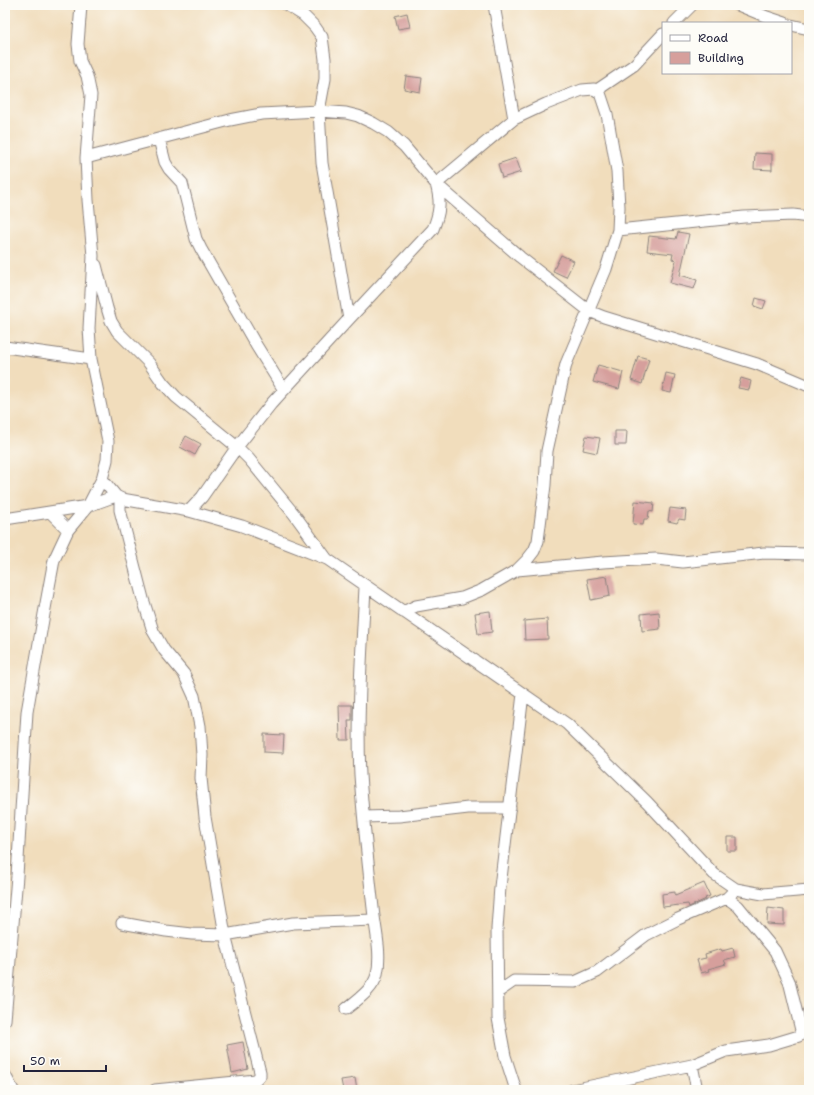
<svg xmlns="http://www.w3.org/2000/svg" width="814" height="1095" font-family="'Shantell Sans',sans-serif">
<style>
.building{fill:#d69f9c}
.lines{fill:none;stroke-linecap:round;stroke-linejoin:round}
.minor-casing{stroke:#8a807c;stroke-width:13}
.minor{stroke:#fff;stroke-width:11}
</style>
<rect width="100%" height="100%" fill="#fdfcf7"/>
<filter id="ink" filterUnits="userSpaceOnUse"><feTurbulence type="fractalNoise" baseFrequency=".025" numOctaves="2"/><feDisplacementMap in="SourceGraphic" scale="8" xChannelSelector="R" yChannelSelector="G"/><feConvolveMatrix kernelMatrix="1 2 1 2 8 2 1 2 1" color-interpolation-filters="sRGB"/></filter>
<filter id="wash" filterUnits="userSpaceOnUse"><feTurbulence type="fractalNoise" baseFrequency=".012" numOctaves="4" result="noise"/><feDisplacementMap in="SourceGraphic" scale="16" xChannelSelector="R" yChannelSelector="G"/><feGaussianBlur stdDeviation="0.9" result="paint"/><feColorMatrix in="noise" values="0 0 0 0 0 0 0 0 0 0 0 0 0 0 0 0 0 1.4 0 .05"/><feComposite in="paint" operator="in"/></filter>
<g filter="url(#wash)">
<rect width="100%" height="100%" fill="#f1ddbc"/>
<g id="blocks">
<path class="building" d="M407,13L410,27L398,29L395,16Z
M406,76L422,78L420,92L404,89Z
M755,153L772,154V170L754,169Z
M516,158L521,172L502,178L498,164Z
M678,232L689,234L680,275L697,280L694,289L670,283L676,260L672,259L673,254L647,251L649,236L676,239Z
M561,255L574,261L566,277L553,271Z
M756,298L766,301L763,309L754,306Z
M638,356L649,359L642,384L631,380Z
M598,365L623,372L619,389L593,382Z
M666,373L675,375L671,393L662,391Z
M741,378L751,381L749,390L738,388Z
M615,431H627L626,445H615Z
M186,436L201,444L195,455L180,447Z
M586,436L600,438L597,453L583,450Z
M635,501L654,503L653,512L649,511L648,519H644L643,525L633,524Z
M670,508L686,510L685,520L679,519L677,523L668,521Z
M607,576L610,596L591,600L587,579Z
M490,611L492,632L478,634L475,613Z
M659,612L660,629L642,631L641,614Z
M547,619L548,639L525,640L524,621Z
M339,705H352V720H348L349,740H340Z
M264,734L284,735L283,753L264,752Z
M727,837H737V851H727Z
M704,883L710,896L705,898L706,899L689,907L688,904L663,907L662,894L675,892V895Z
M768,908L784,910V925L767,924Z
M733,948L735,957L724,960L726,964L708,969L709,971L701,973L697,960L706,958L705,954L721,949L722,951Z
M243,1042L248,1069L232,1073L227,1045Z
M355,1078L357,1090H343L341,1080Z"/>
</g>
</g>
<g filter="url(#ink)">
<use href="#blocks" fill-opacity="0" stroke="#8a807c" stroke-width="1"/>
<g class="lines">
<defs>
<path id="minor" d="M287,5L303,15L315,27L322,37L325,59V79L319,111L322,163L349,319
M494,5L514,119
M738,5L767,17L785,23
M674,23L692,5
M791,25L809,29
M597,90L634,65L663,34
M159,139L165,162L169,169L182,183L196,239L201,249L256,345L284,390
M86,158L230,120L261,114L319,111L346,113L358,116L373,123L388,132L404,146L436,184L520,257L589,311L604,317L757,364L809,386
M618,230L744,217L793,215L809,217
M96,265L107,308L111,321L117,331L149,363L163,383L176,397L237,447L249,459L294,514L327,559
M5,347L91,359
M102,479L116,496L122,499L189,511L242,526L327,559L567,724L647,802L714,874L736,889L763,894L809,890
M122,499L120,502V510L143,599L153,631L164,650L184,674L194,696L200,726L202,755L201,778L205,817L225,935L260,1072V1076L256,1080L155,1090
M189,511L202,497L237,447L271,404L349,319L433,229C440,212 441,202 436,184L514,119L546,104L582,90L594,89L600,93L607,114L617,171L619,207L618,230L606,269L566,364L547,451L545,485L538,541L534,551L527,560L517,570L482,590L462,598L416,606L403,612
M50,512L68,530
M5,519L88,506L116,496
M517,570L603,562L656,559L683,562L764,553L809,554
M364,817L399,816L468,808H510
M122,923L166,931L192,934L225,935L293,923L374,920
M498,992L514,981L575,982L597,972L646,935L678,919L727,898L732,893
M346,1009C357,1000 374,989 377,974C382,953 375,929 373,908C368,863 363,819 360,775C357,712 362,649 365,587
M5,1020L17,876L27,712L44,614L54,560L68,530L88,506L102,479L107,460L108,441L91,359L89,328L93,256L88,200L86,158L91,95L87,76L80,61L78,44L81,5
M692,1065L696,1085V1090
M5,1075L13,1090
M516,1090L505,1056L498,1018L497,929L500,887L523,694
M572,1090L692,1065L726,1051L769,1045L799,1036L801,1030L789,981L775,951L738,906L727,898"/>
</defs>
<use href="#minor" class="minor-casing"/>
<use href="#minor" class="minor"/>
</g>
</g>
<rect width="814" height="1095" fill="none" stroke="#fdfcf7" stroke-width="20"/>
<rect x="662" y="22" width="130" height="52" fill="#fdfcf7" stroke="#a5a5ac"/>
<rect x="670" y="35" width="20" height="6" fill="#ffffff" stroke="#a5a5ac"/>
<text x="698" y="42" font-size="12" fill="#22223b">Road</text>
<rect x="670" y="52" width="20" height="12" fill="#d69f9c" stroke="#a5a5ac"/>
<text x="698" y="62" font-size="12" fill="#22223b">Building</text>
<path d="M24 1065v6h82v-6" fill="none" stroke="#22223b" stroke-width="2"/>
<text x="30" y="1065" font-size="12" fill="#22223b" stroke="#fdfcf7" stroke-width="3" paint-order="stroke">50 m</text>
</svg>
